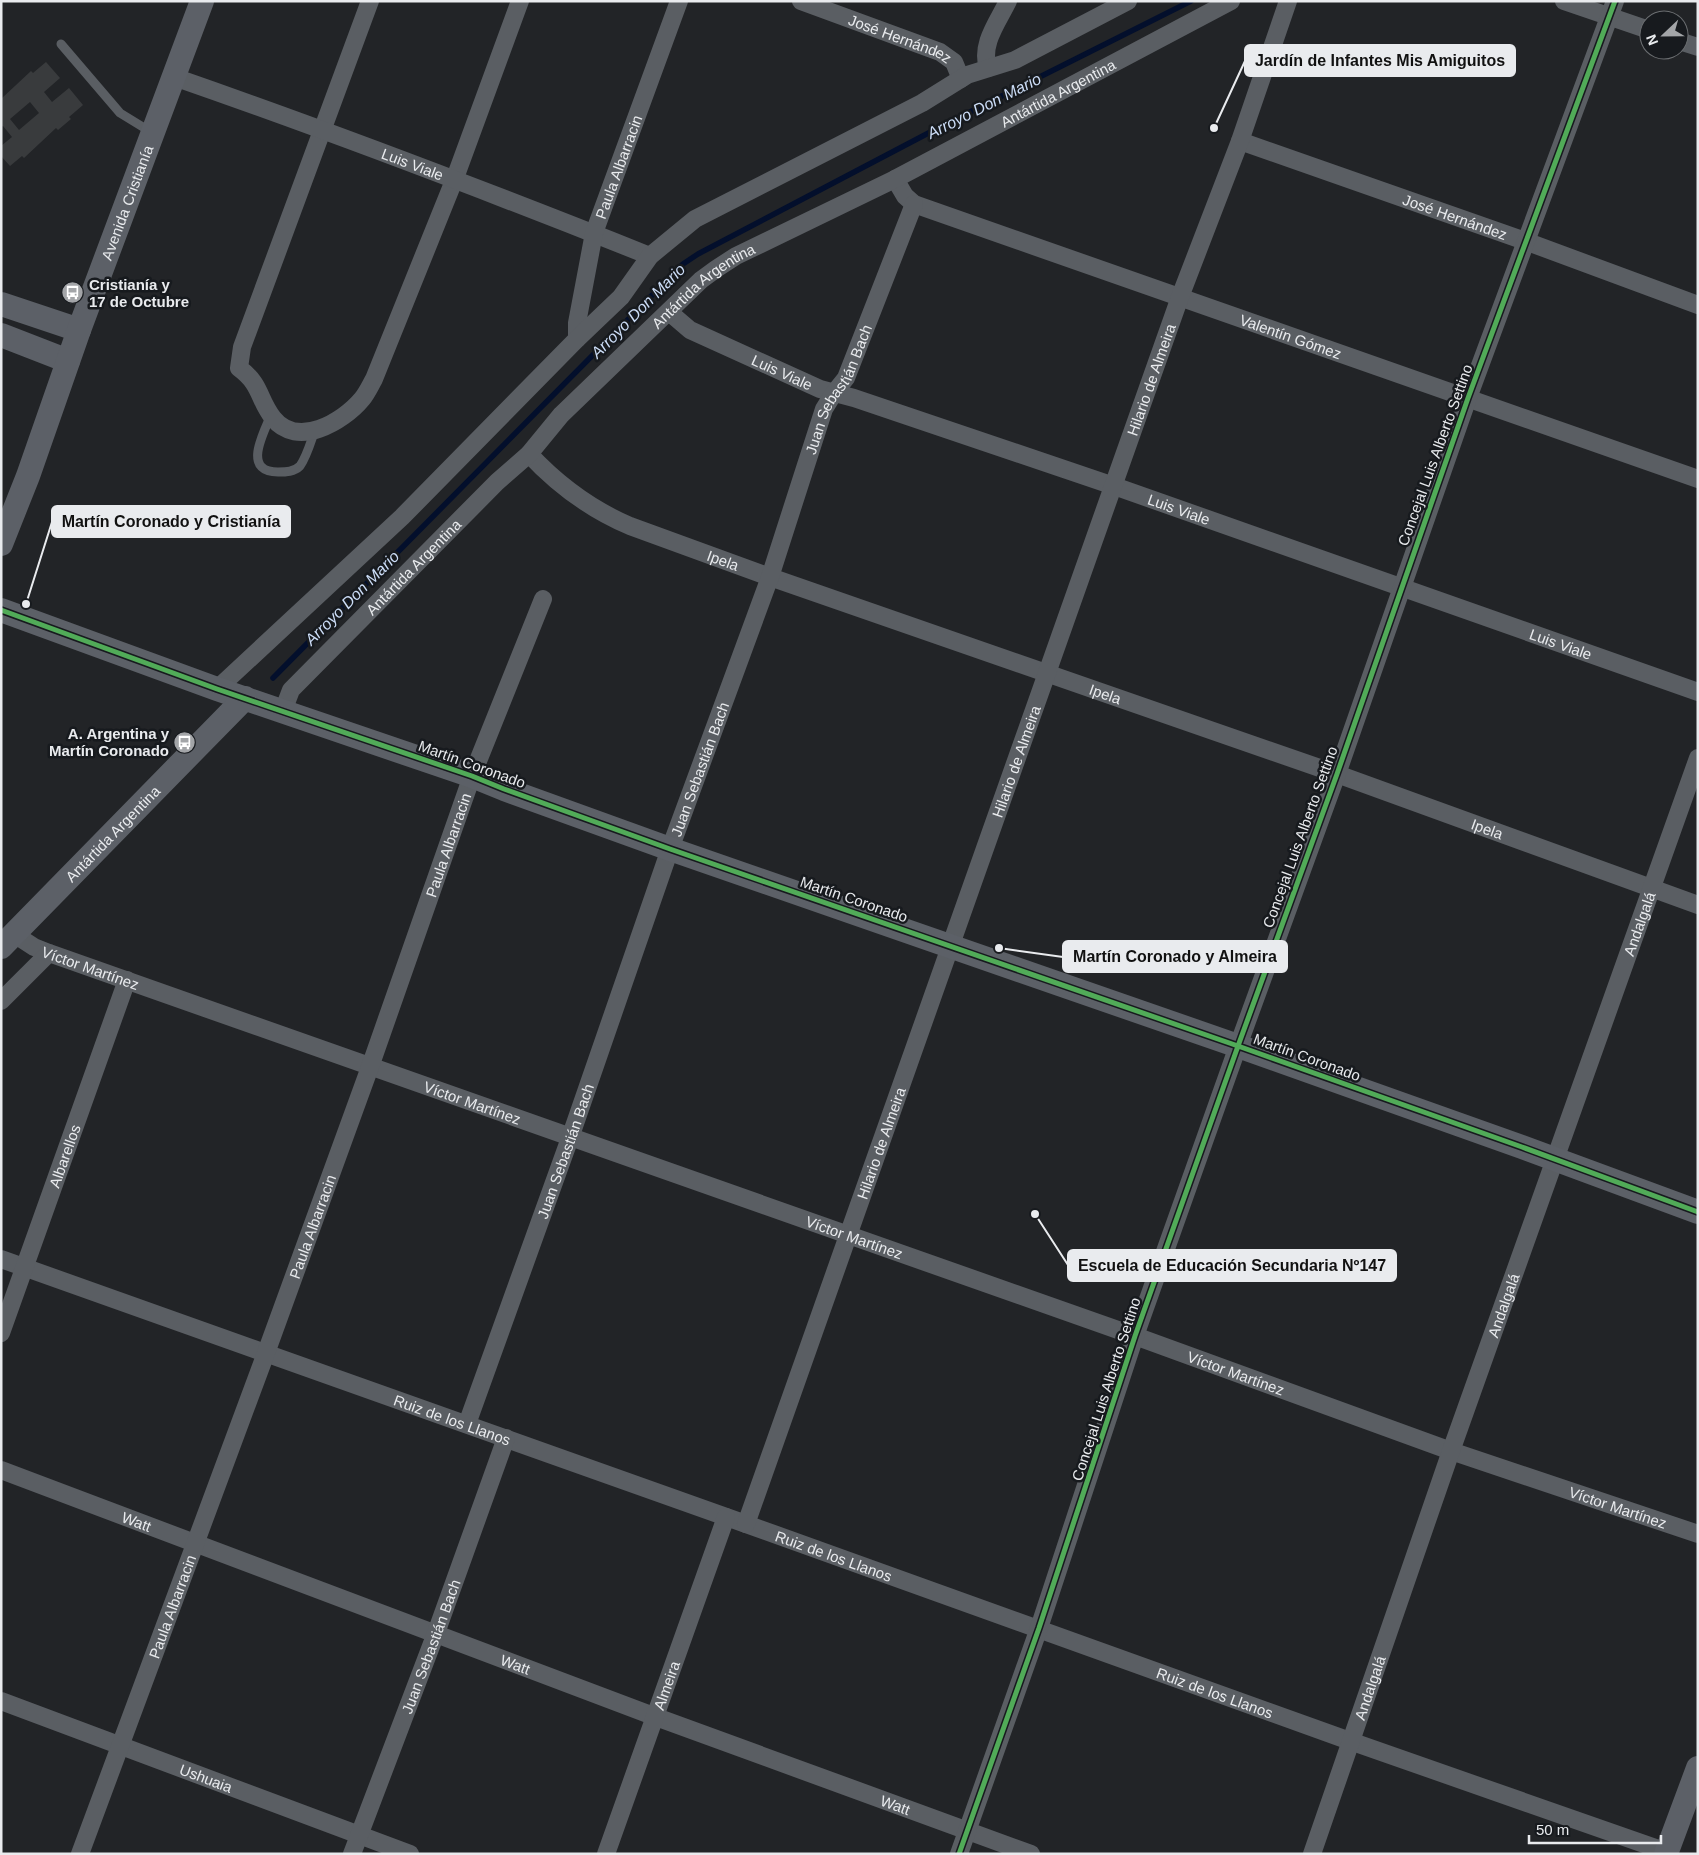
<svg xmlns="http://www.w3.org/2000/svg" width="1699" height="1855" font-family="Arial,sans-serif">
<style>
.lines{fill:none;stroke-linecap:round;stroke-linejoin:round}
.stream{stroke:#030f2c;stroke-width:5.5}
.building{fill:#393b3d;fill-rule:evenodd}
.lane{stroke:#5a5e63;stroke-width:9}
.street{stroke:#5a5e63;stroke-width:18}
.secondary{stroke:#5c6067;stroke-width:24}
.cycleway-casing{stroke:#171a1e;stroke-width:8}
.cycleway{stroke:#51ab58;stroke-width:5}
.labels{text-anchor:middle;dominant-baseline:central;stroke-width:5;stroke-linejoin:round;paint-order:stroke}
.street-label{font-size:15px;fill:#e9ebee;stroke:#171a1e}
.poi-label{font-size:15px;font-weight:bold;fill:#e9ebee;stroke:#171a1e;text-anchor:start}
.water-label{font-size:16px;font-style:italic;fill:#ccddf7;stroke:#171a1e}
.leader{fill:none;stroke:#e9ebee;stroke-width:2}
.callout-dot{fill:#e9ebee;stroke:#171a1e;stroke-width:2}
.callout{fill:#e9ebee;stroke:#e9ebee;stroke-width:2}
.callout-label{font-size:16px;text-anchor:middle;font-weight:bold;fill:#111}
</style>
<rect width="100%" height="100%" fill="#222427"/>
<g class="lines">
<path class="stream" d="M273,678L683,264L698,254L938,128L1191,1"/>
</g>
<path class="building" d="M46,62L60,78L44,92L52,102L69,88L83,105L69,117L71,119L58,130L56,128L24,158L22,156L10,166L1,156V146L12,137L3,126L1,127V99L31,71L33,73ZM30,102L39,113L19,130L10,119Z"/>
<g class="lines">
<path class="lane" d="M61,44L120,113L151,132
M271,415C263,434 242,472 278,472C286,472 294,472 300,466C307,456 311,441 315,430"/>
<g class="street">
<path d="M370,1L242,347L239,368C262,385 258,399 273,418C297,449 343,422 362,399C367,393 370,386 374,379L455,178L520,1"/>
<path id="s1" d="M801,1L940,52L954,62L961,79"/>
<path d="M1564,1L1649,30"/>
<path d="M1679,41L1698,47"/>
<path d="M988,68C980,44 998,22 1008,1"/>
<path id="s2" d="M174,77C335,133 492,193 650,256"/>
<path id="s3" d="M1240,141L1525,241L1698,305"/>
<path id="s4" d="M895,179L905,196L914,204L1698,479"/>
<path id="s5" d="M669,312L690,330L820,389L854,398L1114,486L1698,692"/>
<path id="s6" d="M577,339V323L594,233L679,1"/>
<path id="s7" d="M529,454C557,484 592,510 630,526L770,577L1337,774L1698,905"/>
<path d="M217,689L402,517L577,339L621,297L650,256L695,219L922,103L967,75L1015,60L1128,1"/>
<path id="s8" d="M283,711L291,690L497,482L529,454L561,415L701,280L716,269L736,256L895,179L1231,1"/>
<path id="s9" d="M14,934L34,947L49,953L1135,1336L1451,1451L1698,1534"/>
<path d="M1,1001L49,953"/>
<path id="s10" d="M1,1259L746,1524L1350,1741L1667,1852"/>
<path id="s11" d="M1,1333L127,980"/>
<path id="s12" d="M467,1424L570,1138L670,849L770,577L824,409L834,393L846,378L914,204"/>
<path id="s13" d="M1,1470L656,1717L1031,1854"/>
<path id="s14" d="M746,1524L1180,297L1240,141L1288,1"/>
<path id="s15" d="M1,1701L410,1854"/>
<path id="s16" d="M80,1854L266,1353L370,1067L472,776L543,599"/>
<path id="s17" d="M352,1854L436,1633L506,1438"/>
<path id="s18" d="M606,1854L726,1517"/>
<path d="M959,1854L1039,1628L1135,1336L1238,1046L1337,774L1468,398L1615,1"/>
<path id="s19" d="M1312,1854L1451,1451L1698,758"/>
</g>
<g class="secondary">
<path d="M1,304L79,330"/>
<path d="M1,335L68,361"/>
<path id="s20" d="M1,544L28,476L79,330L202,1"/>
<path d="M1,610L217,689L472,776L504,789L670,849L1238,1046L1522,1147L1698,1212"/>
<path id="s21" d="M1,947L245,698"/>
<path d="M1666,1854L1698,1768"/>
</g>
<defs>
<path id="cycleway" d="M1,610L217,689L472,776L504,789L670,849L1238,1046L1522,1147L1698,1212
M959,1854L1039,1628L1135,1336L1238,1046L1337,774L1468,398L1615,1"/>
</defs>
<use href="#cycleway" class="cycleway-casing"/>
<use href="#cycleway" class="cycleway"/>
</g>
<defs>
<symbol id="bus-disc" viewBox="-11 -11 22 22"><circle r="9.5" fill="#a3a5a8" stroke="#171a1e"/><path d="M-5-6H5V4H4V6H2V4H-2V6H-4V4H-5ZM-3.5-4V0h7V-4ZM-3.5 1.2v1.5H-2V1.2ZM2 1.2v1.5H3.5V1.2Z" fill="#fff"/></symbol>
</defs>
<g fill-rule="evenodd">
<use href="#bus-disc" x="60" y="280" width="25" height="25"/>
<use href="#bus-disc" x="172" y="730" width="25" height="25"/>
</g>
<g class="labels">
<g class="street-label">
<text stroke="none"><textPath href="#s1" startOffset="106">José Hernández</textPath></text>
<text stroke="none"><textPath href="#s8" startOffset="1006">Antártida Argentina</textPath></text>
<text stroke="none"><textPath href="#s2" startOffset="254">Luis Viale</textPath></text>
<text stroke="none"><textPath href="#s6" startOffset="178">Paula Albarracin</textPath></text>
<text stroke="none"><textPath href="#s20" startOffset="364">Avenida Cristianía</textPath></text>
<text stroke="none"><textPath href="#s3" startOffset="228">José Hernández</textPath></text>
<text stroke="none"><textPath href="#s8" startOffset="601">Antártida Argentina</textPath></text>
<text stroke="none"><textPath href="#s4" startOffset="431">Valentín Gómez</textPath></text>
<text stroke="none"><textPath href="#s5" startOffset="129">Luis Viale</textPath></text>
<text stroke="none"><textPath href="#s14" startOffset="1214">Hilario de Almeira</textPath></text>
<text stroke="none"><textPath href="#s12" startOffset="1100">Juan Sebastián Bach</textPath></text>
<text transform="translate(1435 455) rotate(-70)">Concejal Luis Alberto Settino</text>
<text stroke="none"><textPath href="#s5" startOffset="549">Luis Viale</textPath></text>
<text stroke="none"><textPath href="#s7" startOffset="224">Ipela</textPath></text>
<text stroke="none"><textPath href="#s8" startOffset="196">Antártida Argentina</textPath></text>
<text stroke="none"><textPath href="#s5" startOffset="954">Luis Viale</textPath></text>
<text stroke="none"><textPath href="#s7" startOffset="629">Ipela</textPath></text>
<text stroke="none"><textPath href="#s14" startOffset="809">Hilario de Almeira</textPath></text>
<text transform="translate(472 764) rotate(20)">Martín Coronado</text>
<text stroke="none"><textPath href="#s12" startOffset="695">Juan Sebastián Bach</textPath></text>
<text stroke="none"><textPath href="#s7" startOffset="1034">Ipela</textPath></text>
<text stroke="none"><textPath href="#s21" startOffset="159">Antártida Argentina</textPath></text>
<text transform="translate(1300 837) rotate(-70)">Concejal Luis Alberto Settino</text>
<text stroke="none"><textPath href="#s16" startOffset="1074">Paula Albarracin</textPath></text>
<text transform="translate(854 899) rotate(19)">Martín Coronado</text>
<text stroke="none"><textPath href="#s19" startOffset="986">Andalgalá</textPath></text>
<text stroke="none"><textPath href="#s9" startOffset="84">Víctor Martínez</textPath></text>
<text transform="translate(1307 1057) rotate(20)">Martín Coronado</text>
<text stroke="none"><textPath href="#s9" startOffset="489">Víctor Martínez</textPath></text>
<text stroke="none"><textPath href="#s14" startOffset="404">Hilario de Almeira</textPath></text>
<text stroke="none"><textPath href="#s12" startOffset="290">Juan Sebastián Bach</textPath></text>
<text stroke="none"><textPath href="#s11" startOffset="188">Albarellos</textPath></text>
<text stroke="none"><textPath href="#s16" startOffset="669">Paula Albarracin</textPath></text>
<text stroke="none"><textPath href="#s9" startOffset="894">Víctor Martínez</textPath></text>
<text stroke="none"><textPath href="#s19" startOffset="581">Andalgalá</textPath></text>
<text stroke="none"><textPath href="#s9" startOffset="1299">Víctor Martínez</textPath></text>
<text transform="translate(1106 1389) rotate(-72)">Concejal Luis Alberto Settino</text>
<text stroke="none"><textPath href="#s10" startOffset="479">Ruiz de los Llanos</textPath></text>
<text stroke="none"><textPath href="#s9" startOffset="1704">Víctor Martínez</textPath></text>
<text stroke="none"><textPath href="#s13" startOffset="145">Watt</textPath></text>
<text stroke="none"><textPath href="#s10" startOffset="884">Ruiz de los Llanos</textPath></text>
<text stroke="none"><textPath href="#s16" startOffset="264">Paula Albarracin</textPath></text>
<text stroke="none"><textPath href="#s17" startOffset="222">Juan Sebastián Bach</textPath></text>
<text stroke="none"><textPath href="#s13" startOffset="550">Watt</textPath></text>
<text stroke="none"><textPath href="#s18" startOffset="179">Almeira</textPath></text>
<text stroke="none"><textPath href="#s19" startOffset="176">Andalgalá</textPath></text>
<text stroke="none"><textPath href="#s10" startOffset="1289">Ruiz de los Llanos</textPath></text>
<text stroke="none"><textPath href="#s15" startOffset="219">Ushuaia</textPath></text>
<text stroke="none"><textPath href="#s13" startOffset="955">Watt</textPath></text>
</g>
<g class="poi-label">
<text x="89" y="284">Cristianía y<tspan x="89" dy="17">17 de Octubre</tspan></text>
<text x="169" y="733" text-anchor="end">A. Argentina y<tspan x="169" dy="17">Martín Coronado</tspan></text>
</g>
<g class="water-label">
<text transform="translate(984 106) rotate(-27)">Arroyo Don Mario</text>
<text transform="translate(638 311) rotate(-45)">Arroyo Don Mario</text>
<text transform="translate(352 598) rotate(-45)">Arroyo Don Mario</text>
</g>
</g>
<path class="leader" d="M1214 128L1245 61M26 604L52 522M999 948L1063 957M1035 1214L1068 1265"/>
<g class="callout-dot">
<circle cx="1214" cy="128" r="5"/>
<circle cx="26" cy="604" r="5"/>
<circle cx="999" cy="948" r="5"/>
<circle cx="1035" cy="1214" r="5"/>
</g>
<g class="callout">
<rect x="1245" y="45" width="270" height="31" rx="5"/>
<rect x="52" y="506" width="238" height="31" rx="5"/>
<rect x="1063" y="941" width="224" height="31" rx="5"/>
<rect x="1068" y="1250" width="328" height="31" rx="5"/>
</g>
<g class="callout-label">
<text x="1380" y="66">Jardín de Infantes Mis Amiguitos</text>
<text x="171" y="527">Martín Coronado y Cristianía</text>
<text x="1175" y="962">Martín Coronado y Almeira</text>
<text x="1232" y="1271">Escuela de Educación Secundaria Nº147</text>
</g>
<rect width="1699" height="1855" fill="none" stroke="#e9ebee" stroke-width="5"/>
<g transform="translate(1664 35) rotate(248)"><circle r="24" fill="#171a1e" stroke="#6b6e71"/>
<path d="M0-4L9 19L0 12L-9 19Z" fill="#a3a5a8"/>
<text y="-8" font-size="14" font-weight="bold" text-anchor="middle" fill="#e9ebee">N</text>
</g>
<path d="M1529 1835v8h132v-8" fill="none" stroke="#e9ebee" stroke-width="2.5"/>
<text x="1536" y="1835" font-size="15" fill="#e9ebee" stroke="#171a1e" stroke-width="4" paint-order="stroke">50 m</text>
</svg>
